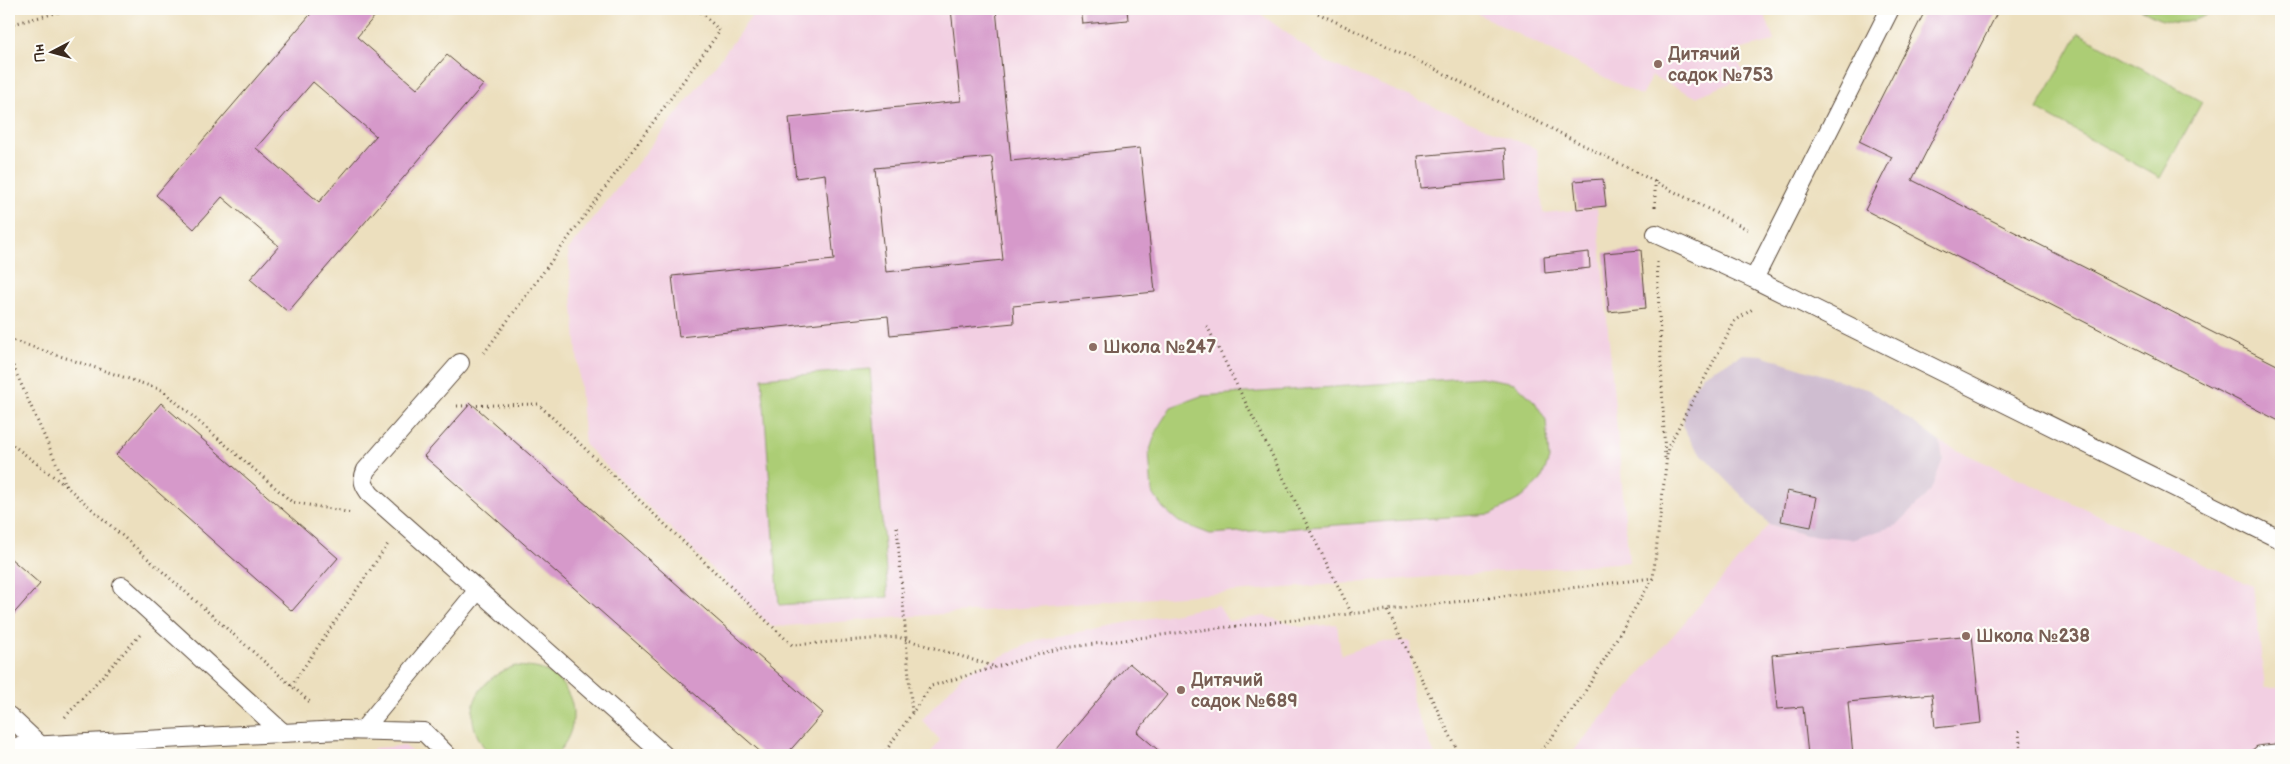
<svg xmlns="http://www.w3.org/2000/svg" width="2290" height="764" font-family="'Balsamiq Sans',sans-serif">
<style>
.built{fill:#f2cfe2}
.industrial{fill:#cfbdd0}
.green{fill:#accd75;stroke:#747c4a}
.building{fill:#d699ca;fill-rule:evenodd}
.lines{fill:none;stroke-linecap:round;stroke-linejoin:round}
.lane-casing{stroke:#564536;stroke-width:20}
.path{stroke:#564536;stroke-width:3;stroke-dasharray:1 4;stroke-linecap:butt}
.lane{stroke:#fff;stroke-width:18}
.education-dot{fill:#8d6e63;stroke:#fdfcf7;stroke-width:2}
.labels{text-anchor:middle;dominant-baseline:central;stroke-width:4.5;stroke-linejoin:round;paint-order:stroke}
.education-label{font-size:18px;font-weight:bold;fill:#785e54;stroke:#fdfcf7;text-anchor:start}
</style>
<rect width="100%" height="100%" fill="#fdfcf7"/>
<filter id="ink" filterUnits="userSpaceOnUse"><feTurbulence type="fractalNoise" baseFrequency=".02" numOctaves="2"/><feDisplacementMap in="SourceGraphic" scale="10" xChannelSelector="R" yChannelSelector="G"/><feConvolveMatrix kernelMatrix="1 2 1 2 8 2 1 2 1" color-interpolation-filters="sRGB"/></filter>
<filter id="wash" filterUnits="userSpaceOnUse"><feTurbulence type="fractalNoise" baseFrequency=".0096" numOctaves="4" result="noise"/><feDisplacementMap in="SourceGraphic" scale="20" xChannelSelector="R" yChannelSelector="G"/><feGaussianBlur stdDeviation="1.12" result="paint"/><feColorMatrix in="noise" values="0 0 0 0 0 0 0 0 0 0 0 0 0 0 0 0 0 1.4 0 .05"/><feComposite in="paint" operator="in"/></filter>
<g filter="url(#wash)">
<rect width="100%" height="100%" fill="#ecdfbe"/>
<path class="built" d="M757,9H1254L1326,62L1537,149L1543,213L1597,208L1629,562L772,627L585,445L568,250L721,58Z
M1468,9H1763L1774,41L1734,51L1745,77L1696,97L1652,76L1642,96Z
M1940,442L2253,586L2265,687H2281V755H1570L1769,524L1806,535L1943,459Z
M1218,605L1228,621L1265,616L1301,627L1337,624L1341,655L1379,642L1410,641L1413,705L1435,755H929L940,740L922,720L963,674L1037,640Z
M405,746L415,755H367L374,748Z"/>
<path class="industrial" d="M1743,354L1762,355L1869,390L1940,442L1943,459L1930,492L1897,525L1854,539L1806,535L1769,524L1693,445L1683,427L1686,397L1703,375Z"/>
<path class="green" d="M2141,9H2214C2192,28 2164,26 2141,9Z
M2079,33L2202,102L2160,178L2037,109Z
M870,369L888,597L779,605L762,378Z
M1481,377L1515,383L1535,402L1546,420L1549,459L1541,480L1523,497L1491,514L1210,534L1179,522L1163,508L1152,492L1149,453L1157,429L1171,407L1201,396Z
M515,666C527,667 539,667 549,673C580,692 580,732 555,755H490C459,719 471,681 515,666Z"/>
<g id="blocks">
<path class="building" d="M315,9H381L357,37L417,89L447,55L483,85L288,312L250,279L279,246L222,197L194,229L156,195ZM313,82L376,136L319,202L256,148Z
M951,9H996L1011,161L1140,148L1155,292L1013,306L1014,323L890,335L888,316L679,337L672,276L834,260L825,174L796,178L789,118L961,101ZM992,157L1003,260L886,272L875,168Z
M1081,9H1127L1128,20L1083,24Z
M1926,9H1999L1912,180L2281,367V422L1865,210L1892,157L1859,141Z
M1505,148L1507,180L1421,188L1418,156Z
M1603,179L1606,206L1577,209L1574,181Z
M1641,250L1646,308L1609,312L1604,253Z
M1589,252L1590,268L1545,273L1544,257Z
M161,403L338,558L292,611L116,455Z
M471,403L823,713L786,755H764L424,456Z
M1787,491L1817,497L1811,527L1781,521Z
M9,557L40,584L9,619Z
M1972,635L1981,723L1935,728L1932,694L1848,702L1853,755H1808L1803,707L1777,709L1772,655Z
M1129,663L1167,695L1137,732L1164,755H1052Z"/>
</g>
</g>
<g filter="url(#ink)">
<use href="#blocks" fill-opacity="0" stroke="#564536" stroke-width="1"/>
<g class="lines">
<defs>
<path id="lane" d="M1656,234L1754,279L2281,540
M1754,279L1890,9
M460,363L366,470C361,481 364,486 371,495L664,755
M122,586L283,733
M9,716L40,745
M363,730L478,590
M9,747L341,730L424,732L447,755
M2261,755L2281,753"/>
</defs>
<use href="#lane" class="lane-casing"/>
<path class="path" d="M1309,9L1437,70L1751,231
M9,25L71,9
M1655,181V208
M1657,262L1665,458
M1207,326L1352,614
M9,339L162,390L292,502L352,513
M484,353L720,31L698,9
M9,357L67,487L312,704
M457,406L538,404L792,645L898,637L996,667
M9,442L67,487
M897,527L912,714
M291,686L388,544
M65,717L140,635
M2019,731L2021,755
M883,755L931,686L1057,649L1191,631L1387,610
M1460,755L1387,610L1653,578
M1538,755L1580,700L1653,578L1668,447L1735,321L1754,308"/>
<use href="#lane" class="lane"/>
</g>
</g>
<g class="education-dot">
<circle cx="1658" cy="64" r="5"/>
<circle cx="1093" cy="347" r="5"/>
<circle cx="1966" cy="636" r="5"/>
<circle cx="1181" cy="690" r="5"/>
</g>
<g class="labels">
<g class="education-label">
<text x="1668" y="54">Дитячий<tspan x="1668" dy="21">садок №753</tspan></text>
<text x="1103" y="347">Школа №247</text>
<text x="1976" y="636">Школа №238</text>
<text x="1191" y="680">Дитячий<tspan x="1191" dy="21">садок №689</tspan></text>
</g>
</g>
<rect width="2290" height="764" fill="none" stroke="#fdfcf7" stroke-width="30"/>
<g transform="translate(52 52) rotate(264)" stroke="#fdfcf7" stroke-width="4" paint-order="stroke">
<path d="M0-4L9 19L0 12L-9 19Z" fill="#3b2a1e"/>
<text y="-8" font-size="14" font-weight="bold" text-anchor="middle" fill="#3b2a1e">Пн</text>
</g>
</svg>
